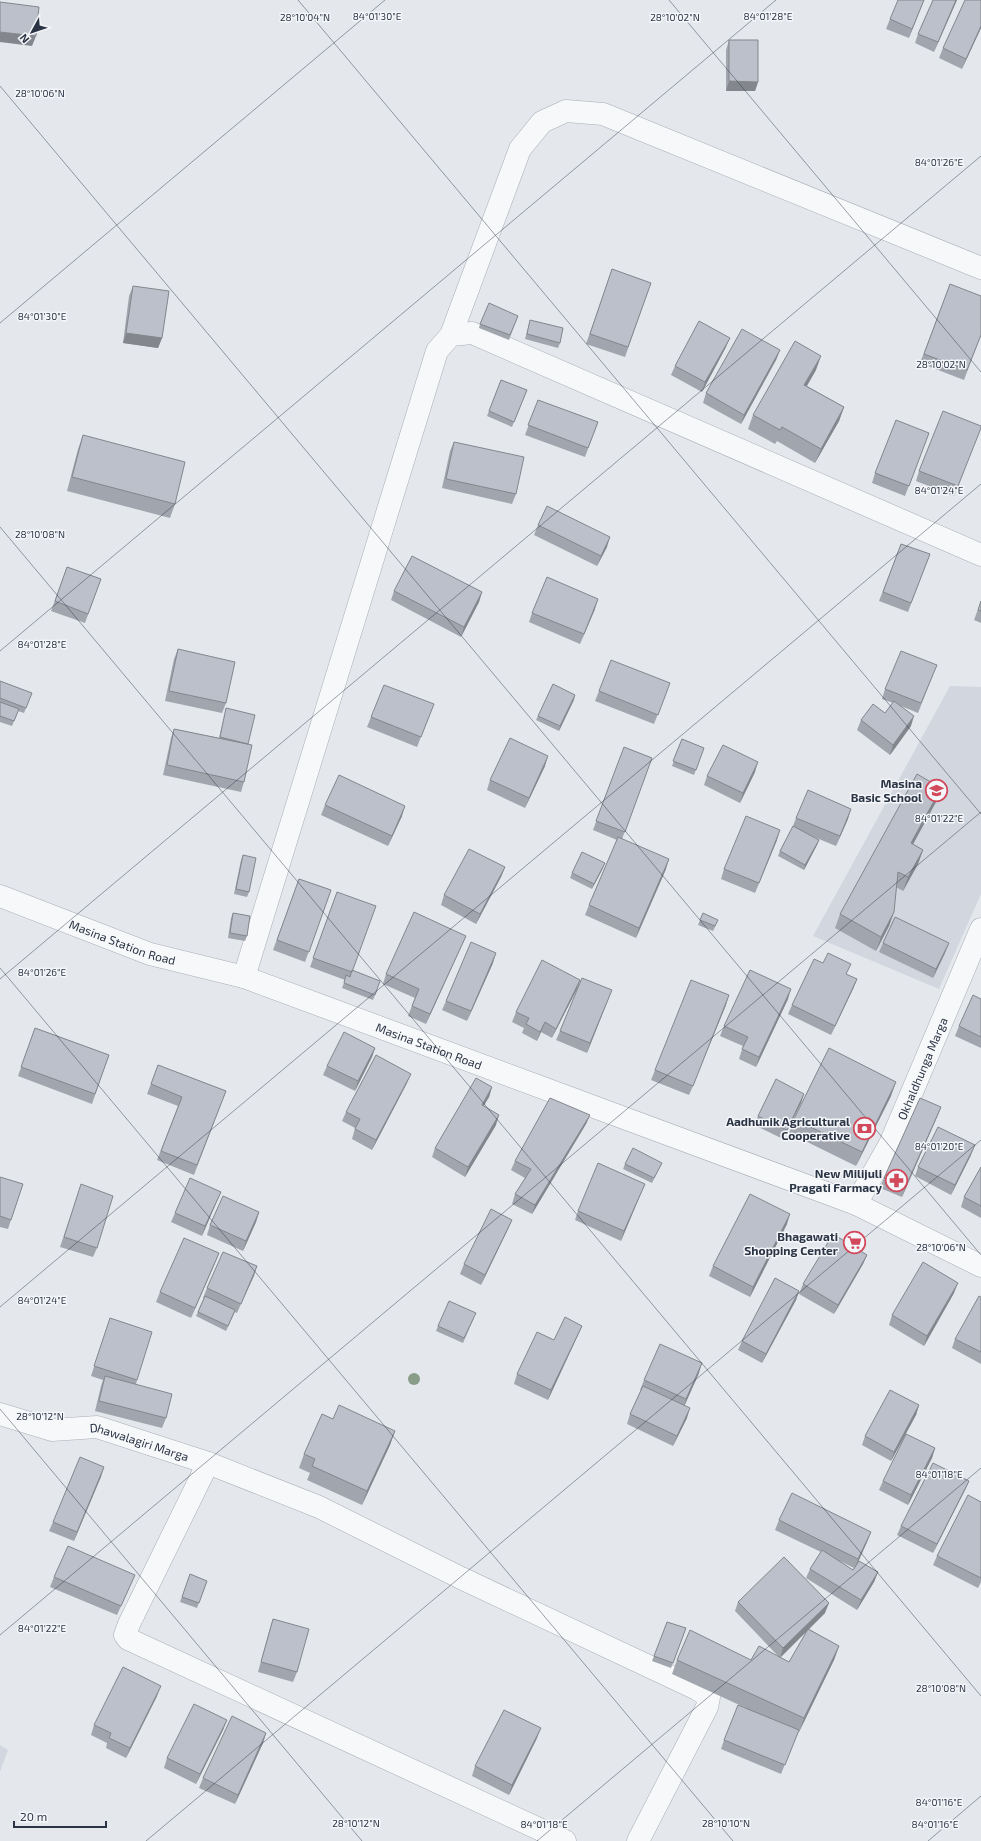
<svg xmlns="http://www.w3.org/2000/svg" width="981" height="1841" font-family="'Exo 2',sans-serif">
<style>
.built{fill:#d2d6de}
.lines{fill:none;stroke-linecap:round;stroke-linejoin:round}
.minor-casing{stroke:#a9aeb7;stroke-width:23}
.minor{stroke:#f7f8fa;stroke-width:22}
.tree{fill:#899d89}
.wall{fill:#a1a5ae;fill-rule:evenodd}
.shaded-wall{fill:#83868d}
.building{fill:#bbc0ca;stroke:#83868d}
.ticks{fill:none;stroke:#2b3445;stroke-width:1;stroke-opacity:0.45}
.labels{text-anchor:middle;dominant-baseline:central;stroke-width:3;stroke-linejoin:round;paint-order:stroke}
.poi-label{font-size:12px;font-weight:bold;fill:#2b3445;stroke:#f4f6f9;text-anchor:end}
.street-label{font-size:12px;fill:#2b3445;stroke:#f4f6f9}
.ticks-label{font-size:10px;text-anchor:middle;fill:#2b3445;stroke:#f4f6f9;stroke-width:3;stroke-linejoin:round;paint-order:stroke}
</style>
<rect width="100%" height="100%" fill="#e4e7ec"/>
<path class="built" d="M950,686L981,687V894L939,989L813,936Z
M0,1745L8,1750L0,1772Z"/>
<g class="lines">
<defs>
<g id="minor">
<path d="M451,335L520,149L542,122L566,111L603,114L981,268"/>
<path id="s1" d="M0,896L150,954L244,977L856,1204L981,1266"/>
<path d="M244,977L437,351L451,335L472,333L981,555"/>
<path id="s2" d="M856,1204L890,1144L981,929"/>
<path id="s3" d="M0,1414L52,1430L97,1427L208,1463L319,1507L461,1578L697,1689L709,1697L707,1707L638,1841"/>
<path d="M208,1463L129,1624L125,1635L128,1639L565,1841"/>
</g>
</defs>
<use href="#minor" class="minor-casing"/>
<use href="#minor" class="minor"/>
</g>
<circle class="tree" cx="414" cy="1379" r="6"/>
<path class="wall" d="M924,0L909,38L886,29L890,19Z
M933,0H957L934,52L915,43L918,34Z
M981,0V28L962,69L939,58L943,48Z
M729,40L758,82L755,91H726V50Z
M612,269L651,283L625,357L586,344Z
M950,284L981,335L964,380L920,363Z
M133,286L162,338L158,348L123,343L129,296Z
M518,316L509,340L479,328L480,324Z
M530,320L560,343L558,348L525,339Z
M726,347L702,392L671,375L675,366Z
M780,350L776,360L741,424L703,403L706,393Z
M816,370L807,386L844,407L839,421L815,463L777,441L775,444L748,429L753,415Z
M501,380L527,390L512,427L487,416Z
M538,400L598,422L585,457L525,435Z
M981,426L954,496L916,481L919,471Z
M929,433L905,496L872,483L875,473Z
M83,435L175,504L170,518L67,491L78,449Z
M454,442L516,494L512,504L442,488L450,451Z
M538,525L607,547L597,566L534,535Z
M901,544L930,554L908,612L879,601Z
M67,567L101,579L85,623L51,611Z
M394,591L482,592L479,602L461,637L391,600Z
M981,601V623L974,620Z
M595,609L580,644L529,622L532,613Z
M178,649L226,703L222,713L165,701L174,659Z
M933,675L918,713L901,706L911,726L890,755L857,730L861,720L885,713L893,703L882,699L885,689Z
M0,681L32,693L24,713L18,711L12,726L0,722Z
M670,683L654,724L595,701L599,691Z
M575,695L559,731L536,720L538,716Z
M226,708L248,744L244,782L241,792L163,775L171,738L174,729L219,738L225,713Z
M430,714L417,747L367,727L371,717Z
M682,739L704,748L694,775L672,766Z
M624,747L652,758L622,839L666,869L636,938L585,915L589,905L617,840L593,830Z
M545,766L525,808L487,790L490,780Z
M755,772L740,803L704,785L707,776Z
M936,802L913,844L923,850L918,864L903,891L896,887L894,912L889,926L876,951L835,928L840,914Z
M325,805L402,816L388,846L321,815Z
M796,818L848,819L836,846L809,835L819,840L817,845L804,870L778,856L780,851L793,826Z
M777,840L755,893L721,879L724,869Z
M243,855L249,892L247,897L234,894L241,860Z
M505,867L501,877L476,924L441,905L444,895Z
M603,868L592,889L570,878L572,873Z
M299,879L331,890L305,962L273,950Z
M337,892L352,970L375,995L373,1000L342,988L345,980L310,967Z
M233,913L247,936L245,941L228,938L231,918Z
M703,913L716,925L713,931L698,925Z
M466,936L462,945L426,1024L408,1016L415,998L383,984L386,974Z
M883,943L945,953L933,978L879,952Z
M493,963L467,1021L442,1010L446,1001Z
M847,975L857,979L853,989L831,1035L788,1014L792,1005Z
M580,980L577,989L552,1038L541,1032L537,1041L522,1033L524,1028L512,1022L516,1012Z
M788,999L756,1067L739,1059L743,1046L720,1036L724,1026Z
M981,999V1048L955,1036L959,1026Z
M608,1000L587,1053L556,1040L560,1031Z
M726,1005L689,1095L651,1080L655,1070Z
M35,1028L109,1055L92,1104L18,1076Z
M375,1048L372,1057L355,1091L323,1075L327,1066Z
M158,1065L226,1091L194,1175L157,1160L178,1106L147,1094Z
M407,1083L372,1150L352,1139L355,1128L342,1121L346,1112Z
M492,1087L489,1097L484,1106L496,1125L465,1177L432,1157L435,1148Z
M804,1094L801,1103L783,1139L754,1125L758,1116Z
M891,1096L856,1166L789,1133L794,1119Z
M941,1107L937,1117L902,1197L880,1188L884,1178Z
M590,1115L586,1124L532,1214L512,1204L515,1194L525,1178L511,1170L515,1161Z
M971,1155L951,1195L915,1176L918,1167Z
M662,1163L652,1183L623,1169L625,1164Z
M981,1167V1218L961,1207L964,1197Z
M0,1177L11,1220L8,1229L0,1227Z
M645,1184L621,1241L575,1220L578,1211Z
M221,1192L217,1201L202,1236L171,1222L175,1213Z
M78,1194L97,1248L93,1257L60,1247Z
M259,1212L256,1222L243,1251L207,1235L210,1225Z
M512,1220L508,1229L481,1285L460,1274L464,1264Z
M787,1224L750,1297L709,1276L713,1266Z
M219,1253L215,1263L191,1318L156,1302L160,1292Z
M867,1255L863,1264L834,1314L799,1294L803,1284Z
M257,1266L237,1313L235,1312L226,1331L196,1316L204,1298H203L207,1288Z
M799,1291L796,1300L762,1363L738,1350L742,1341Z
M954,1293L924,1346L889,1325L892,1315Z
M981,1297V1364L952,1348L955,1339Z
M110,1318L137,1380L136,1384L166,1418L162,1428L95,1411L101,1386L103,1380L91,1376Z
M474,1318L463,1343L436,1331L438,1326Z
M582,1326L578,1335L548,1400L514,1384L517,1374Z
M699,1373L684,1406L687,1418L673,1446L627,1424L630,1414L641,1390H640L644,1380Z
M919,1405L916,1415L891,1461L862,1445L865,1436Z
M333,1419L395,1431L390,1445L362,1505L307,1480L310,1473L299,1468L304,1454Z
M935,1448L932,1458L908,1505L879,1490L883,1481Z
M104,1467L74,1541L49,1531L53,1522Z
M969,1481L965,1490L933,1553L897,1535L901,1526Z
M981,1502V1582L978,1588L933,1565L937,1556Z
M779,1520L871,1532L867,1542L857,1564L878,1572L874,1582L857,1610L806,1578L810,1569L821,1552L775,1530ZM840,1561L854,1568L853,1570Z
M190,1574L207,1581L197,1608L180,1602Z
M135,1575L131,1584L117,1615L50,1587L54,1577Z
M738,1602L825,1613L809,1629L839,1646L834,1660L799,1732H798L781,1774L721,1749L724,1740L746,1708L672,1674L677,1660H751L779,1657L735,1611ZM808,1630L789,1662L780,1657Z
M273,1619L297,1672L293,1682L258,1672L270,1628Z
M686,1628L671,1668L652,1661L654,1656Z
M157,1696L126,1758L106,1748L107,1743L91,1735L94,1725Z
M227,1720L223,1730L196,1784L164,1768L167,1758Z
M266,1733L263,1743L235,1804L199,1788L203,1778Z
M537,1738L509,1795L472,1776L475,1766Z"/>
<path class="shaded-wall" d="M924,0L909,38L912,29Z
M956,0H957L934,52L938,42Z
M981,26V28L962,69L966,59Z
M0,32L36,36L32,46L0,42Z
M729,81L758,82L755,91H726Z
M126,333L162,338L158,348L123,343Z
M730,338L726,347L702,392L705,382Z
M780,350L776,360L741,424L744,415Z
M821,356L816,370L799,399L804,385Z
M844,407L839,421L815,463L821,449Z
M610,537L607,547L597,566L601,556Z
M482,592L479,602L461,637L464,627Z
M598,599L595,609L580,644Z
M575,695L574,700L559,731L560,726Z
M914,716L911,726L890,755L893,745Z
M548,756L545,766L525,808L529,798Z
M758,762L755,772L740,803L743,793Z
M941,788L936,802L906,857L911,843Z
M405,806L402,816L388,846L392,836Z
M851,809L848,819L836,846L840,836Z
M780,830L777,840L755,893L759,883Z
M819,840L817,845L804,870L805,865Z
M923,850L918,864L903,891L908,877Z
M669,859L666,869L636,938L639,928Z
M605,863L603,868L592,889L594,884Z
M505,867L501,877L476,924L480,914Z
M894,912L889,926L876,951L881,937Z
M466,936L462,945L426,1024L430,1014Z
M949,943L945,953L933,978L936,969Z
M496,953L493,963L467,1021L471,1011Z
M857,979L853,989L831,1035L835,1026Z
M580,980L577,989L552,1038L556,1029Z
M791,989L788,999L756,1067L759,1057Z
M612,990L608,1000L587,1053L590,1043Z
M729,995L726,1005L689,1095L693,1086Z
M545,1022L541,1032L537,1041L540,1032Z
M375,1048L372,1057L355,1091L358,1081Z
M411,1074L407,1083L372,1150L376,1140Z
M896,1082L891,1096L856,1166L862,1152Z
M492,1087L489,1097L478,1114L482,1105Z
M804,1094L801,1103L783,1139L787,1130Z
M941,1107L937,1117L902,1197L905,1188Z
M499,1115L496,1125L465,1177L468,1167Z
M590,1115L586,1124L532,1214L535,1205Z
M975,1145L971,1155L951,1195L955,1185Z
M645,1184L641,1193L621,1241L624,1231Z
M221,1192L217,1201L202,1236L205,1226Z
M259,1212L256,1222L243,1251L246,1241Z
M790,1214L787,1224L750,1297L753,1287Z
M512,1220L508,1229L481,1285L485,1275Z
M219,1253L215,1263L191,1318L195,1308Z
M867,1255L863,1264L834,1314L838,1305Z
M257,1266L254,1276L237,1313L241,1304Z
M958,1283L954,1293L924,1346L927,1336Z
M799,1291L796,1300L762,1363L766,1354Z
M582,1326L578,1335L548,1400L551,1390Z
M702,1363L699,1373L683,1409L686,1399Z
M919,1405L916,1415L891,1461L894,1452Z
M690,1408L687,1418L673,1446L677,1436Z
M395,1431L390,1445L362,1505L367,1491Z
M935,1448L932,1458L908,1505L911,1495Z
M104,1467L101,1477L74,1541L77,1532Z
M969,1481L965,1490L933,1553L937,1544Z
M871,1532L867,1542L855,1569L858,1559Z
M878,1572L874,1582L857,1610L861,1600Z
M829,1603L825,1613L780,1658L783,1648Z
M839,1646L834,1660L799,1732L804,1718Z
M161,1686L157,1696L126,1758L130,1748Z
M227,1720L223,1730L196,1784L200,1774Z
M541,1728L537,1738L509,1795L512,1785Z
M266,1733L263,1743L235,1804L238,1795Z"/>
<path class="building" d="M898,0H924L912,29L890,19Z
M933,0H956L938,42L918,34Z
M965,0H981V26L966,59L943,48Z
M0,2L39,7L36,36L0,32Z
M729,40H758V82L729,81Z
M612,269L651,283L628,347L590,334Z
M950,284L981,296V335L967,370L924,354Z
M133,286L169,291L162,338L126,333Z
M489,303L518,316L510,335L480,324Z
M530,320L563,328L560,343L527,334Z
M699,321L730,338L705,382L675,366Z
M742,329L780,350L744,415L706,393Z
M795,341L821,356L804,385L844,407L821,449L782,427L780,430L753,415Z
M501,380L527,390L514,422L489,411Z
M538,400L598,422L588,448L528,425Z
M943,411L981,426V428L958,486L919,471Z
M896,420L929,433L909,486L875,473Z
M83,435L185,462L175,504L72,477Z
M454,442L524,457L516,494L446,479Z
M547,506L610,537L601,556L538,525Z
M901,544L930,554L911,603L883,592Z
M412,556L482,592L464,627L394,591Z
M67,567L101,579L88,614L55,601Z
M547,577L598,599L584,634L532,613Z
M981,601V611L978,610Z
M178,649L235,662L226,703L169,691Z
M901,651L937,665L921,703L885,689Z
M611,660L670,683L658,715L599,691Z
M0,681L32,693L26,708L0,698Z
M553,684L575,695L560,726L538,716Z
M384,685L434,704L421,737L371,717Z
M894,701L914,716L893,745L861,720L873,704L885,713Z
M0,702L19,709L14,721L0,716Z
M226,708L255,715L248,744L220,737Z
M174,729L252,745L244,782L167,765Z
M510,738L548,756L529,798L490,780Z
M682,739L704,748L696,770L673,761Z
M723,745L758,762L743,793L707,776Z
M624,747L652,758L625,832L596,821Z
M917,774L941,788L911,843L923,850L908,877L898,872L894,912L881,937L840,914Z
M339,775L405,806L392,836L325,805Z
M808,790L851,809L840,836L796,818Z
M746,816L780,830L759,883L724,869Z
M793,826L819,840L805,865L780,851Z
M618,837L669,859L639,928L589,905Z
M469,849L505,867L480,914L444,895Z
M582,852L605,863L594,884L572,873Z
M243,855L256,858L249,892L236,889Z
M299,879L331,890L309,952L277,940Z
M337,892L376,906L352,972L313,958Z
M414,912L466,936L430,1014L412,1006L419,989L386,974Z
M233,913L250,916L247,936L230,933Z
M703,913L718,920L715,926L700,920Z
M895,917L949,943L936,969L883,943Z
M471,942L496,953L471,1011L446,1001Z
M828,953L851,964L846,974L857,979L835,1026L792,1005L814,959L823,963Z
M542,960L580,980L556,1029L545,1022L540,1032L526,1024L529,1018L516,1012Z
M352,970L380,981L375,995L344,983L346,975L350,977Z
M750,970L791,989L759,1057L742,1049L748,1037L724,1026Z
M582,978L612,990L590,1043L560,1031Z
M691,980L729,995L693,1086L655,1070Z
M973,995L981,999V1037L959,1026Z
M35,1028L109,1055L95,1094L21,1067Z
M344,1032L375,1048L358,1081L327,1066Z
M829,1048L896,1082L862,1152L794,1119Z
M376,1055L411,1074L376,1140L355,1129L360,1119L346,1112Z
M158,1065L226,1091L197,1165L161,1151L182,1097L151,1084Z
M476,1078L492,1087L482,1105L499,1115L468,1167L435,1148Z
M776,1079L804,1094L787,1130L758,1116Z
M550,1098L590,1115L535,1205L515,1194L531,1169L515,1161Z
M920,1098L941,1107L905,1188L884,1178Z
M938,1127L975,1145L955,1185L918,1167Z
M633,1148L662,1163L654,1178L625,1164Z
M598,1163L645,1184L624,1231L578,1211Z
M981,1167V1206L964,1197Z
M0,1177L23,1184L11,1220L0,1216Z
M190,1178L221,1192L205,1226L175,1213Z
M81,1184L113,1196L97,1248L64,1237Z
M750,1194L790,1214L753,1287L713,1266Z
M223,1196L259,1212L246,1241L210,1225Z
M491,1209L512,1220L485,1275L464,1264Z
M833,1234L867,1255L838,1305L803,1284Z
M184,1238L219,1253L195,1308L160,1292Z
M223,1252L257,1266L241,1304L207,1288Z
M923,1262L958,1283L927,1336L892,1315Z
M775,1278L799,1291L766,1354L742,1341Z
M205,1296L235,1310L228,1326L198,1312Z
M979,1296L981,1297V1352L955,1339Z
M449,1301L476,1313L464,1338L438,1326Z
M565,1317L582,1326L551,1390L517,1374L537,1332L554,1340Z
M110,1318L152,1332L137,1380L94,1366Z
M660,1344L702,1363L686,1399L644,1380Z
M105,1376L172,1394L166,1418L99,1401Z
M643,1386L690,1408L677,1436L630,1414Z
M890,1390L919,1405L894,1452L865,1436Z
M339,1405L395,1431L367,1491L312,1466L315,1459L304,1454L322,1414L333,1419Z
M906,1434L935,1448L911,1495L883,1481Z
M80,1457L104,1467L77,1532L53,1522Z
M933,1463L969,1481L937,1544L901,1526Z
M792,1493L871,1532L858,1559L779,1520Z
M968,1495L981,1502V1578L937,1556Z
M68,1546L135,1575L121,1606L54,1577Z
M822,1550L853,1570L859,1561L878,1572L861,1600L810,1569Z
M784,1557L829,1603L783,1648L738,1602Z
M190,1574L207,1581L199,1603L182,1597Z
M273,1619L309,1629L297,1672L261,1662Z
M667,1622L686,1628L673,1663L654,1656Z
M808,1629L839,1646L804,1718L677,1660L690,1630L751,1660L759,1646L789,1662Z
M123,1667L161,1686L130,1748L109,1738L111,1733L94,1725Z
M194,1704L227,1720L200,1774L167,1758Z
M738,1705L799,1730L785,1765L724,1740Z
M504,1710L541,1728L512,1785L475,1766Z
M232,1716L266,1733L238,1795L203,1778Z"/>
<path class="ticks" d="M298,0L981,814M669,0L981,372M0,86L981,1255M0,323L385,0M0,527L981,1696M0,651L776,0M0,968L733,1841M0,979L981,156M0,1307L981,484M0,1409L362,1841M0,1635L981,812M146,1841L981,1140M537,1841L981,1468M928,1841L981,1796"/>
<defs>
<symbol id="school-ring" viewBox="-11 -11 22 22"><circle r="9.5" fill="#f4f6f9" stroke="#d1495b" stroke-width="1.5"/><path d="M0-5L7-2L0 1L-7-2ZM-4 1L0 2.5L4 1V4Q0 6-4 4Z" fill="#d1495b"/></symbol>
<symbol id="bank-ring" viewBox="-11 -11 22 22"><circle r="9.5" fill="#f4f6f9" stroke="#d1495b" stroke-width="1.5"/><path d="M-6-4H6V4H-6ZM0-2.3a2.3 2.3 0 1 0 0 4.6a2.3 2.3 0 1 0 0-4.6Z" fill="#d1495b"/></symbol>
<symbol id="pharmacy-ring" viewBox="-11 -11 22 22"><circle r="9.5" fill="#f4f6f9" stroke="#d1495b" stroke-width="1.5"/><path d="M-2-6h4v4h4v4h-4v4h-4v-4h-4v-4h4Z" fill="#d1495b"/></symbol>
<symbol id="supermarket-ring" viewBox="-11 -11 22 22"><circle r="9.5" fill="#f4f6f9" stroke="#d1495b" stroke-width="1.5"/><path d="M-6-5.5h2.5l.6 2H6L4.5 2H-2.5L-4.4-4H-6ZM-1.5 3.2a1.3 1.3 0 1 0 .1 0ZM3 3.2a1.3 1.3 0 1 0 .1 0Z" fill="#d1495b"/></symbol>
</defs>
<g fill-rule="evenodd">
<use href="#school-ring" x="924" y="778" width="25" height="25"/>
<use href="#bank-ring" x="852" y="1116" width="25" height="25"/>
<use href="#pharmacy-ring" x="884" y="1168" width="25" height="25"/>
<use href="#supermarket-ring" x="842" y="1230" width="25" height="25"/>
</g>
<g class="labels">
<g class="poi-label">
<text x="922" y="783">Masina<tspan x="922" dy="14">Basic School</tspan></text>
<text x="850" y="1121">Aadhunik Agricultural<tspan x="850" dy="14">Cooperative</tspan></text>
<text x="882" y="1173">New Milijuli<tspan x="882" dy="14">Pragati Farmacy</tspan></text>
<text x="838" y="1236">Bhagawati<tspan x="838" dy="14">Shopping Center</tspan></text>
</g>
<g class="street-label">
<text stroke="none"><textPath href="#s1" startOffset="131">Masina Station Road</textPath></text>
<text stroke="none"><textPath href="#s1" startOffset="455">Masina Station Road</textPath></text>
<text stroke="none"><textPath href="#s2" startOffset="151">Okhaldhunga Marga</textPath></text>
<text stroke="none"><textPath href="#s3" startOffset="144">Dhawalagiri Marga</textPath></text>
</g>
</g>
<g class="ticks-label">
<text x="377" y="20">84°01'30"E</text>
<text x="768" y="20">84°01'28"E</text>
<text x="305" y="21">28°10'04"N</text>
<text x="675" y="21">28°10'02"N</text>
<text x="40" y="97">28°10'06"N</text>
<text x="939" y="166">84°01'26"E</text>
<text x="42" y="320">84°01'30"E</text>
<text x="941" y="368">28°10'02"N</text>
<text x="939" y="494">84°01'24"E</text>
<text x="40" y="538">28°10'08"N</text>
<text x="42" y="648">84°01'28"E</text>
<text x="939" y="822">84°01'22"E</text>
<text x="42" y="976">84°01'26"E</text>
<text x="939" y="1150">84°01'20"E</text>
<text x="941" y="1251">28°10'06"N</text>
<text x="42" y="1304">84°01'24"E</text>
<text x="40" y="1420">28°10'12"N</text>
<text x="939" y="1478">84°01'18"E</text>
<text x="42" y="1632">84°01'22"E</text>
<text x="941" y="1692">28°10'08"N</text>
<text x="939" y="1806">84°01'16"E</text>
<text x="356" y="1827">28°10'12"N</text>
<text x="726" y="1827">28°10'10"N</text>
<text x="544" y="1828">84°01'18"E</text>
<text x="935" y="1828">84°01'16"E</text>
</g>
<g transform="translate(32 32) rotate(230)" stroke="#f4f6f9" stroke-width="3" paint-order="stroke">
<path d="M0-3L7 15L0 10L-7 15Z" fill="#2b3445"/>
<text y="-6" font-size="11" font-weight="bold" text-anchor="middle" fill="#2b3445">N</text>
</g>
<path d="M14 1821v6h92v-6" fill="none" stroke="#2b3445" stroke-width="2"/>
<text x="20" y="1821" font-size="12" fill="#2b3445" stroke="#f4f6f9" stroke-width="3" paint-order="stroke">20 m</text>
</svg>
